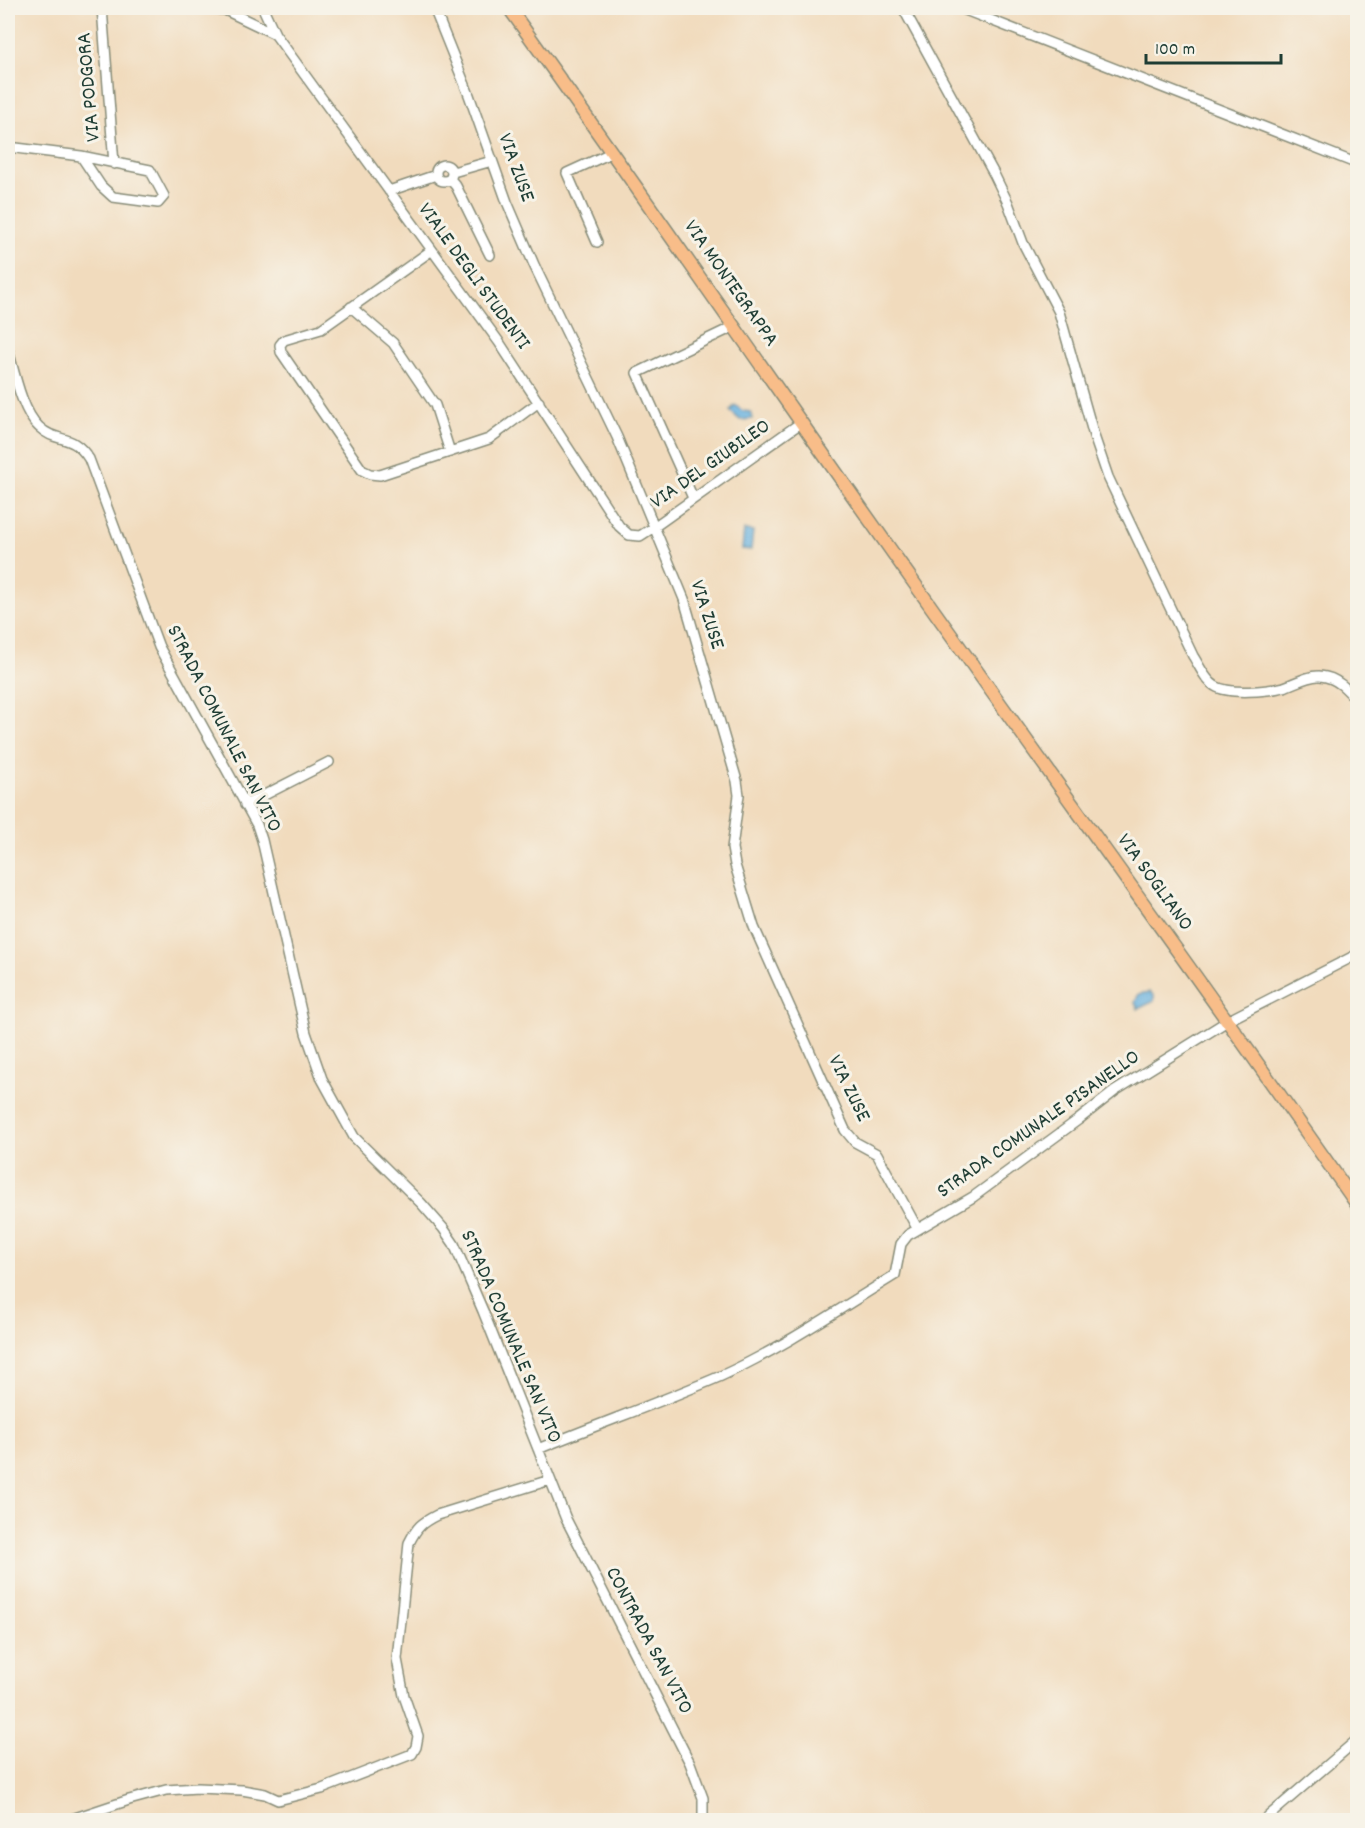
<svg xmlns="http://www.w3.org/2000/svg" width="1365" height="1828" font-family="Dekko,sans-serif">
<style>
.water{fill:#67b1df;stroke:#43778a;stroke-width:1.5}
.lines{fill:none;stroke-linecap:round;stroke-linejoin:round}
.minor-casing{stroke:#888c78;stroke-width:12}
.major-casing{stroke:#888c78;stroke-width:15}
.minor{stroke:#fff;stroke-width:9}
.major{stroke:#f8bd89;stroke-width:12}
.labels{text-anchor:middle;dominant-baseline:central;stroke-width:6;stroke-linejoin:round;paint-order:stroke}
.street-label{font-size:21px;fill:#1f3d34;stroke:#f7f3e8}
</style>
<rect width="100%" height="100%" fill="#f7f3e8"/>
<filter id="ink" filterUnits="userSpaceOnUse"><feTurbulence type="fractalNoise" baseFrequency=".0167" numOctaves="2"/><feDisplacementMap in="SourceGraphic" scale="12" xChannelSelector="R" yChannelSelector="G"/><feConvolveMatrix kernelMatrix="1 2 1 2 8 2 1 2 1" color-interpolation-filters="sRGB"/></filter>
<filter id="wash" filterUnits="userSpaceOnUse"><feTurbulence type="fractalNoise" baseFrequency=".008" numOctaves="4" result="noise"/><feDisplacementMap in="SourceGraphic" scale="24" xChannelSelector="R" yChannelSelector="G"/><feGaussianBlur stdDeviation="1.35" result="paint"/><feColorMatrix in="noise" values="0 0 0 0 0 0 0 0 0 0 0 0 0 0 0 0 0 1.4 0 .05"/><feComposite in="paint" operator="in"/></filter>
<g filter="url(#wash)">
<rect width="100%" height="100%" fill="#f1dbbd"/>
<path class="water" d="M735,405L743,411L751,412L752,419L740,420L730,411Z
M744,530L753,531L751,550L742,549Z
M1150,992L1154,996V1001L1138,1009L1135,1002L1139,994Z"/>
</g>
<g filter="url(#ink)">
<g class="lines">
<defs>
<path id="minor" d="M102,8L114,164
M221,8L275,34
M263,8L275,34L499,342L619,526L629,535L640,536L654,527L802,422
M434,8L469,95L507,202L535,267L617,437L684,599L737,781L739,795L732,848L735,865L754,927L845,1130L855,1142L877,1154L917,1228
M903,8L994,174L1008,203L1023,243L1059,312L1094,436L1108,477L1193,656C1199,665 1205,680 1215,686C1229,695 1269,691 1284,687C1295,683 1309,675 1320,676C1337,677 1348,690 1358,702
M960,8L1358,164
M8,147L81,156L150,170L164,196L158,203L113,197L101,186L81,156
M436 173a8 8 0 1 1 16 0a8 8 0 1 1-16 0Z
M453,172L492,161
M450,179L456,186L490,255
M389,191L436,175
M597,242L567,173L613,152
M432,250L321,329L284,340L280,345L281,352L362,470L370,474L380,475L489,439L539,402
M351,307L393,343L435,405L450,452
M8,350C14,371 22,412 39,427C57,444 72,432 89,459L159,647L257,825L262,840L306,1033L322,1079L354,1137L421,1203L443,1228L454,1244L483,1311L566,1519L690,1763L703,1798V1820
M693,498L637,373L735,326
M245,805L329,762
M538,1449C599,1424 661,1402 721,1376C782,1348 838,1310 895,1275L901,1244L908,1235L973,1197L1078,1120L1115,1091L1229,1020L1358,954
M69,1820L129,1800L166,1790L198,1788L242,1790L265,1794L278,1800L322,1789L412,1754L416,1747L418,1736L404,1696L397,1659L409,1543C417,1527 421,1523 437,1515L550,1480
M1264,1820L1358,1739"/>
<path id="major" d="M219,8H223
M509,8C647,200 780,394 917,587C1064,794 1213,998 1358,1206"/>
</defs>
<use href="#minor" class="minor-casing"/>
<use href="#major" class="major-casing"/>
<use href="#minor" class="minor"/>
<use href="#major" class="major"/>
</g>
</g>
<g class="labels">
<g class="street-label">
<text transform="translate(90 87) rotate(-95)">VIA PODGORA</text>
<text transform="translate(515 168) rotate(70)">VIA ZUSE</text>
<text transform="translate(473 277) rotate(54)">VIALE DEGLI STUDENTI</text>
<text transform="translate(730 284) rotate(55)">VIA MONTEGRAPPA</text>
<text transform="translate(711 465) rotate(-35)">VIA DEL GIUBILEO</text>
<text transform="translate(706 615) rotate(72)">VIA ZUSE</text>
<text transform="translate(223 729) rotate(63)">STRADA COMUNALE SAN VITO</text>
<text transform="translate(1154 883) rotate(54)">VIA SOGLIANO</text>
<text transform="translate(848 1089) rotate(64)">VIA ZUSE</text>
<text transform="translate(1039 1125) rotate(-35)">STRADA COMUNALE PISANELLO</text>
<text transform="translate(510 1337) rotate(67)">STRADA COMUNALE SAN VITO</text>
<text transform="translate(648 1641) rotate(62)">CONTRADA SAN VITO</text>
</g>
</g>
<rect width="1365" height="1828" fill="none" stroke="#f7f3e8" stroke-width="30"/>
<path d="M1146 54v9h135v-9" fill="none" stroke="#1f3d34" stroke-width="3"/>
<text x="1155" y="54" font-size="18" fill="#1f3d34" stroke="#f7f3e8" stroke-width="4.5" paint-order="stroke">100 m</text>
</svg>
